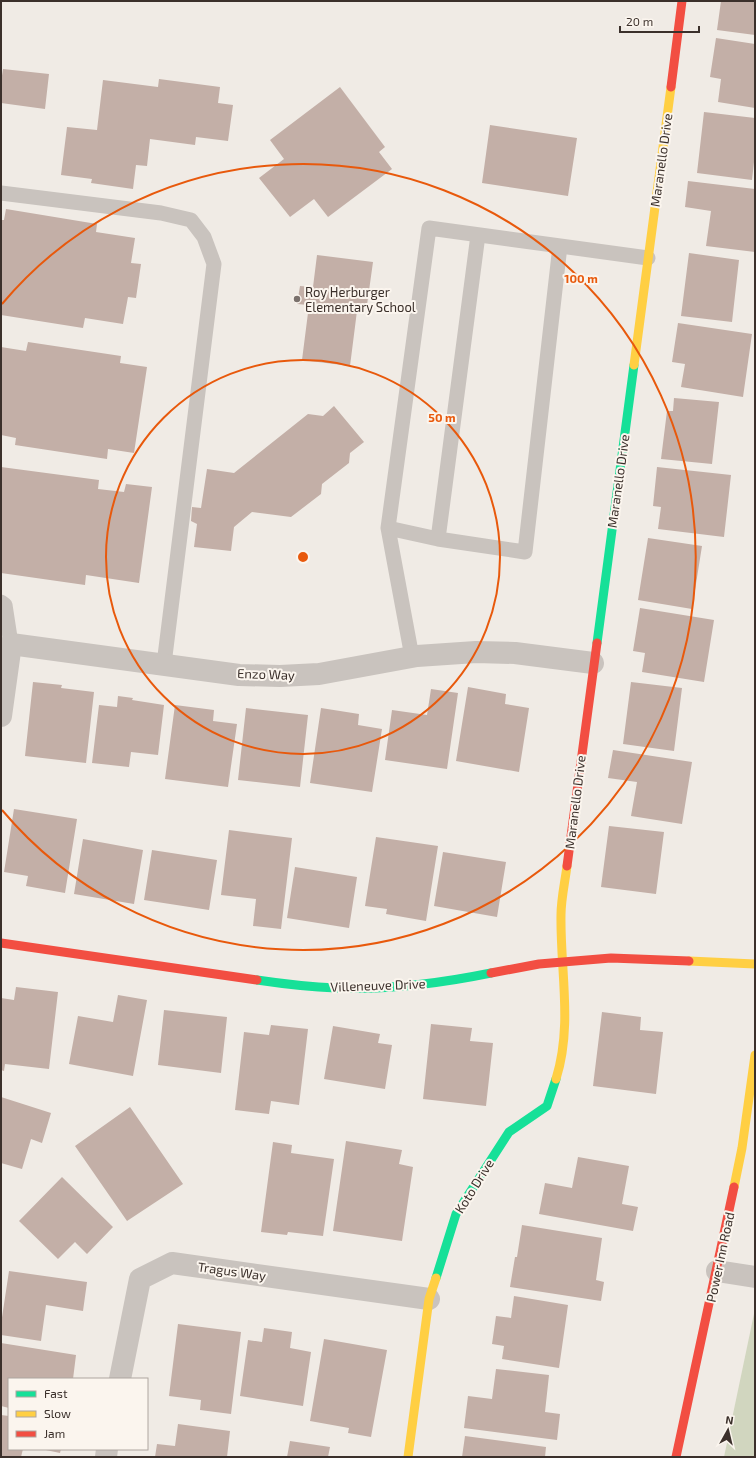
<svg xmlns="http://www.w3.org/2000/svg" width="756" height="1458" font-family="'Exo 2',sans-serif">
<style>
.green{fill:#d1d6bf}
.building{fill:#c3afa7}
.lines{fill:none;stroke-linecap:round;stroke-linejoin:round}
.lane{stroke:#c9c3be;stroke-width:15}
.street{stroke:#c9c3be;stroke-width:22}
.fast{stroke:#16e098;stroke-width:9}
.slow{stroke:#ffcf43;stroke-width:9}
.jam{stroke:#f24e42;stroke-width:9}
.ring{fill:none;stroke:#e8590c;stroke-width:2}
.poi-dot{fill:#7a716c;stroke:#fbf5ee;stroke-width:1.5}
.labels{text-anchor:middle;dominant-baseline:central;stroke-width:4;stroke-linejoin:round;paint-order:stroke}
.street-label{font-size:13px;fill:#3b302b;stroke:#fbf5ee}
.poi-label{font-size:13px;fill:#3b302b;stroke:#fbf5ee;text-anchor:start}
.centre{fill:#e8590c;stroke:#fbf5ee;stroke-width:2}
.ring-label{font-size:12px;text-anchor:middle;font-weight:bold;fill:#e8590c;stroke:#fbf5ee;stroke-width:4;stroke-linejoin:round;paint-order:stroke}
</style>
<rect width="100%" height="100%" fill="#f0ebe5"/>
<path class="green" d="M755,1309V1457H724Z"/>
<path class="building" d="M721,1H755V35L717,30Z
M716,38L755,44V108L718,102L721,79L710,77Z
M3,69L49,74L45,109L1,103V82Z
M159,79L220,87L218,103L233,105L228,141L196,137L195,145L150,139L147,166L136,165L133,189L91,183L92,179L61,175L67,127L97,130L103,80L158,87Z
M340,87L385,147L379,152L392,169L328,217L314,199L290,217L259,178L284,159L270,140Z
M704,112L755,118V153L752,180L697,173Z
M490,125L577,138L568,196L482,183Z
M688,181L755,189V252L706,246L711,211L685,207Z
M6,209L97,224L96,232L135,238L131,263L141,264L136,298L128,297L123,324L85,318L83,328L1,315V220H4Z
M689,253L739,260L732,322L681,316Z
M317,255L373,262L367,305L358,303L350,366L302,360L309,305L297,304L300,286L313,287Z
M678,323L752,334L743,397L681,387L685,364L672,362Z
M28,342L121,356L120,363L147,367L134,453L108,449L107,459L15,445L16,438L1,435V347L26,351Z
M674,398L719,402L712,464L661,459L667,411H673Z
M334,406L364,442L350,453L349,463L322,484L321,494L291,517L252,512L234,527L231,551L194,547L197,524L191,521L192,507L201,508L207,469L234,473L308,414L323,416Z
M1,467L99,480L98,489L124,492L126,484L152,487L139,583L86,575L85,585L1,573Z
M657,467L731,475L724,537L658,529L661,507L653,506Z
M648,538L702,546L692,609L638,600Z
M640,608L714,620L704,682L642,672L645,653L633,651Z
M33,682L62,685L61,688L94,692L86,763L25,756Z
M631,682L682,688L674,751L623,744Z
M468,687L506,694L505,704L529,708L519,772L456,761Z
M431,689L458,693L447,769L385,760L392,710L427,715Z
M118,696L133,698L132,700L164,705L158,755L131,752L129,767L92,763L99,705L117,707Z
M175,705L214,710L213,721L237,724L228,787L165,779Z
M246,708L308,715L300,787L238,780Z
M321,708L359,714L358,725L382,729L372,792L310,783Z
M613,750L692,762L682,824L631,816L637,782L608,778Z
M14,809L77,819L65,893L26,886L28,876L4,872Z
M609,826L664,832L656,894L601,887Z
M229,830L292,838L281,929L253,926L256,899L221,895Z
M376,837L438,846L426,921L386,914L387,909L365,906Z
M83,839L143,850L134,904L74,894Z
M152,850L217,860L209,910L144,900Z
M443,852L506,862L497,917L434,906Z
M295,867L357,877L349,928L287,918Z
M16,987L58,992L49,1069L5,1064L4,1071L1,1070V998L14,1000Z
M118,995L147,1000L133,1076L69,1064L78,1016L113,1022Z
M164,1010L227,1017L221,1073L158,1065Z
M602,1012L641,1017L640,1030L663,1032L656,1094L593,1086Z
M431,1024L472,1028L470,1041L493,1043L486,1106L423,1099Z
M271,1025L308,1029L299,1105L271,1101L269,1114L235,1110L244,1032L269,1035Z
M333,1026L380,1034L378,1043L392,1045L385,1089L324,1079Z
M1,1097L51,1113L42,1143L31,1139L22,1169L1,1163Z
M130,1107L183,1184L127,1221L75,1146Z
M346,1141L402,1150L399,1164L413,1167L402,1241L333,1231Z
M273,1142L292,1145L291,1153L334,1159L323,1236L288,1232L287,1235L261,1232Z
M578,1157L629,1166L622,1204L638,1207L633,1231L539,1214L545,1183L572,1188Z
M62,1177L113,1227L87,1254L75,1242L58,1259L19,1221Z
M522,1225L602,1238L596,1280L604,1282L601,1301L510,1287L515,1257H517Z
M9,1271L87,1282L83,1311L46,1305L41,1341L1,1335V1324Z
M514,1296L568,1305L559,1368L502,1359L504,1346L492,1344L496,1316L511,1318Z
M178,1324L241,1332L231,1414L200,1410L201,1400L169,1396Z
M264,1328L292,1332L290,1348L311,1352L303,1406L240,1396L248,1340L262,1342Z
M324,1339L387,1350L371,1437L348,1433L349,1428L310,1421Z
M1,1343L76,1355L73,1379H9V1408L1,1406Z
M496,1369L549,1375L545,1412L560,1414L557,1440L464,1428L468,1396L492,1399Z
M1,1415L9,1416V1449H23L21,1457H1Z
M178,1424L230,1431L227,1457H155L157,1444L175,1446Z
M465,1436L546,1447L545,1457H462Z
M290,1441L330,1447L328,1457H287Z
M41,1449H61L60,1453Z"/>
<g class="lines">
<path class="lane" d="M1,193L161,213L191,220L204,237L214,264L164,664
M388,528L438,539L478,235
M438,539L525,552L560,246
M1,602L5,605L11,644
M412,657L388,528L429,228L648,258"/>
<path class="street" d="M1,716L11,644L239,675L280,676L319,674L417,656L476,652L515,653L593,663
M717,1271L755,1277
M120,1379L140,1279L172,1263L429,1299
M106,1457L107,1449"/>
<path class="fast" d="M597,643L634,365
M257,980C284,984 310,987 336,988C387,990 442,983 491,973
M436,1278L456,1214L509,1132L547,1106L556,1079"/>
<path class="slow" d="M634,365L671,87
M689,961L755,964
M556,1079C573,1025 560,970 561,915C561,899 565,882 567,866
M734,1187L742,1148L755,1055
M408,1457L429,1299L436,1278"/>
<path class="jam" d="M671,87L682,1
M567,866L597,643
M1,943L257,980
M491,973L539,964L611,958L689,961
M676,1457L734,1187"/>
</g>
<g class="ring">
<circle cx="303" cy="557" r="197"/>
<path d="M2 304A393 393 0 1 1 2 810"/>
</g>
<circle class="poi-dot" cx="297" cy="299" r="4"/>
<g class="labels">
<g class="street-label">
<text transform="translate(661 160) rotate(-82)">Maranello Drive</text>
<text transform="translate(618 481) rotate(-82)">Maranello Drive</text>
<text transform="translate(266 674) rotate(2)">Enzo Way</text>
<text transform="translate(575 802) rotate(-83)">Maranello Drive</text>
<text transform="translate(378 985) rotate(-2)">Villeneuve Drive</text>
<text transform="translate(474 1186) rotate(-58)">Koto Drive</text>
<text transform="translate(720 1257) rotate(-78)">Power Inn Road</text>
<text transform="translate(232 1271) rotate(8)">Tragus Way</text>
</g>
<g class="poi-label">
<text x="305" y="292">Roy Herburger<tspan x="305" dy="15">Elementary School</tspan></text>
</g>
</g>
<circle cx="303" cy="557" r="6" class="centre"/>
<g class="ring-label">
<text x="581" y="283">100 m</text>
<text x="442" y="422">50 m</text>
</g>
<rect width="756" height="1458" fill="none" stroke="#3b302b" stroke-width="4"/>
<rect x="8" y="1378" width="140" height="72" fill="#fbf5ee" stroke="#aea6a0"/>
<rect x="16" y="1391" width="20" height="6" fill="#16e098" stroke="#aea6a0"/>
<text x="44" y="1398" font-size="12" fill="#3b302b">Fast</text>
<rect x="16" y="1411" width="20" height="6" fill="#ffcf43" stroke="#aea6a0"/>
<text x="44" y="1418" font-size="12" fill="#3b302b">Slow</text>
<rect x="16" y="1431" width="20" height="6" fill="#f24e42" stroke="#aea6a0"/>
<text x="44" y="1438" font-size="12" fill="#3b302b">Jam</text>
<g transform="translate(728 1430) rotate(8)" stroke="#fbf5ee" stroke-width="3" paint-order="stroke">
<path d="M0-3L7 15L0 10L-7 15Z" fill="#3b302b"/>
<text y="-6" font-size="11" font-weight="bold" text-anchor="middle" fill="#3b302b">N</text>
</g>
<path d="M620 26v6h79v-6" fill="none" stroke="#3b302b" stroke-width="2"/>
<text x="626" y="26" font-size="12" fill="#3b302b" stroke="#fbf5ee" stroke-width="3" paint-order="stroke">20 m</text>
</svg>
